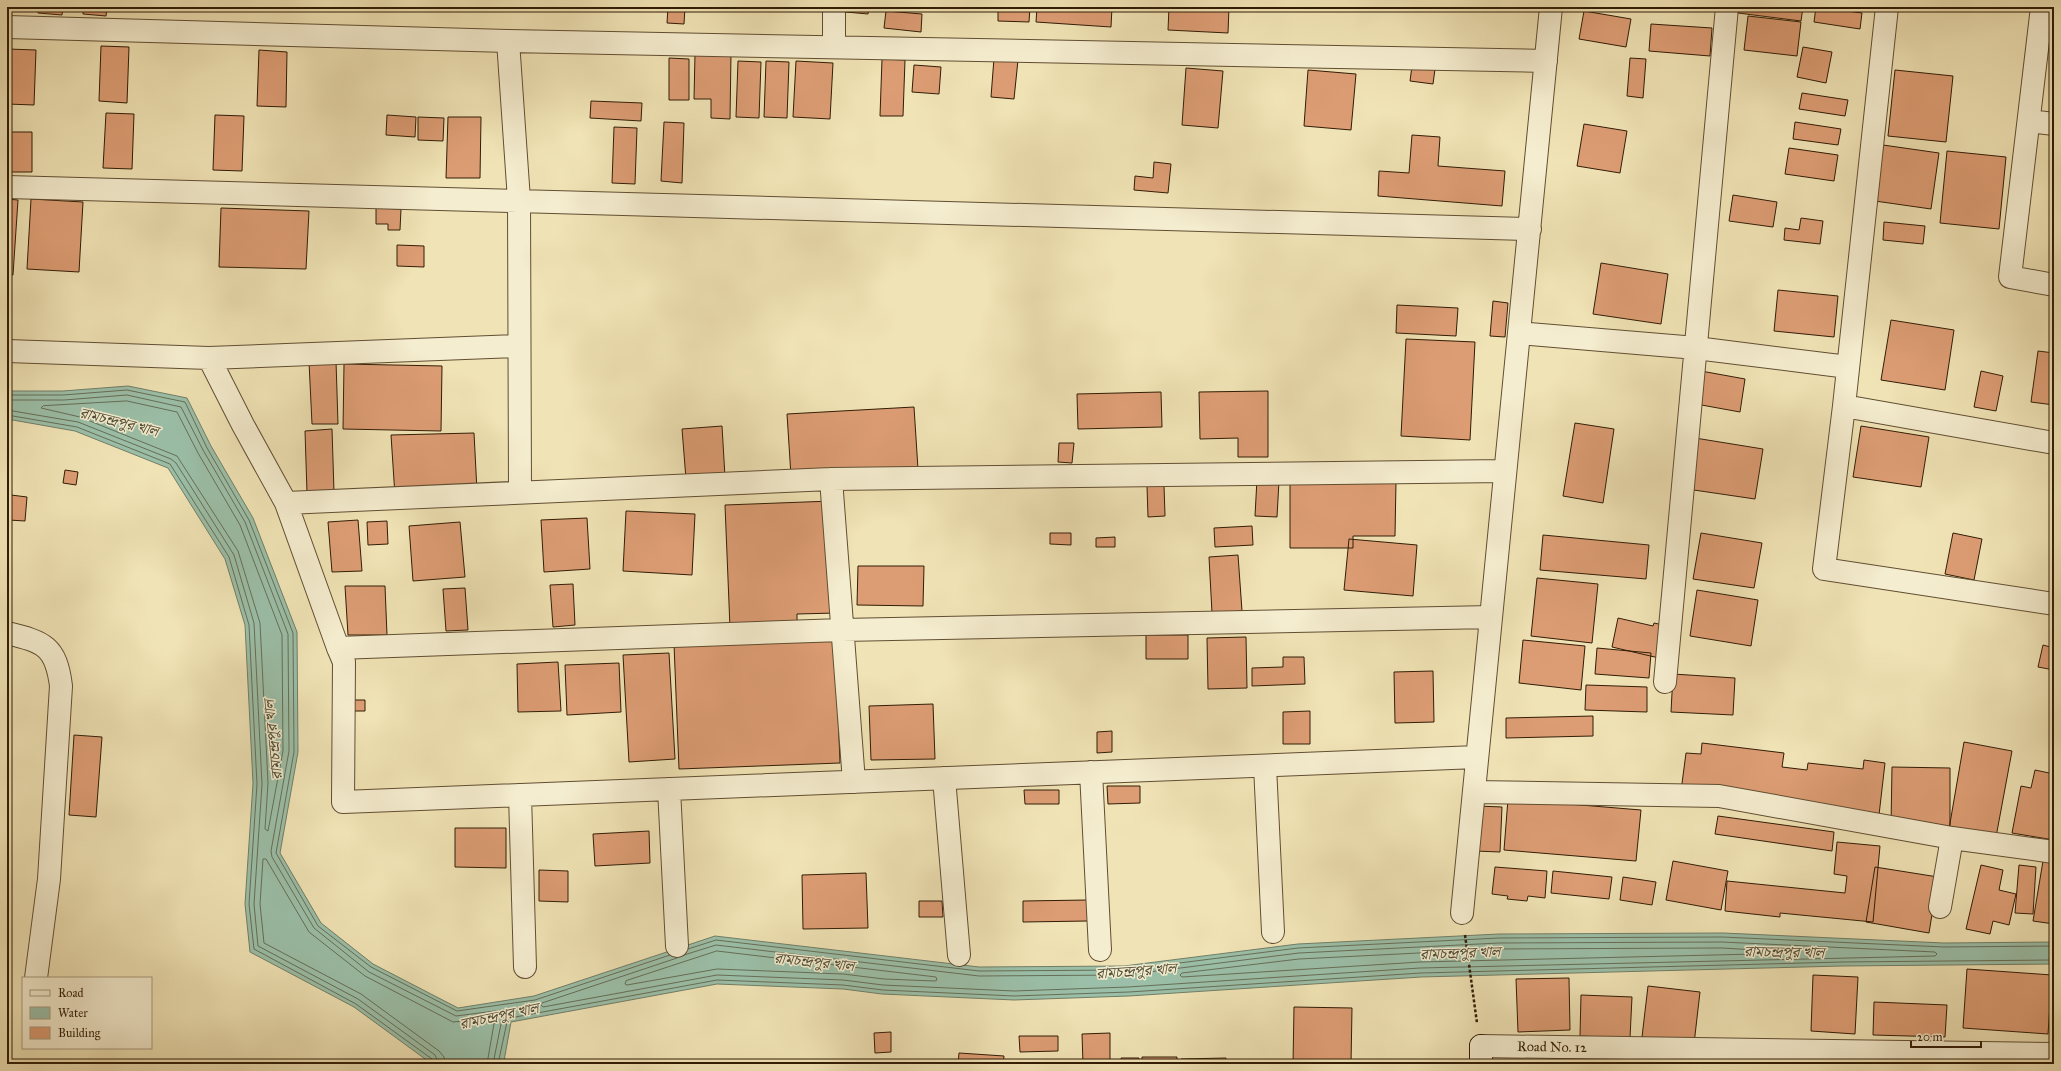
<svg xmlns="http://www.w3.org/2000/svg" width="2061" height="1071" font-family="'IM FELL Great Primer','Noto Serif Bengali',serif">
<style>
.water{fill:#9bbfa8;stroke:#717e67}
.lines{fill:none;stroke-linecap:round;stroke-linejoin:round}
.shore{stroke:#666e57;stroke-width:1}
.building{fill:#dd9d74;stroke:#311c06}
.street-casing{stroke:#614e32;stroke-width:24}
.secondary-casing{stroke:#311c06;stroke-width:24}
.path{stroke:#311c06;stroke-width:2.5;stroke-dasharray:3 2;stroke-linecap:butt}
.street{stroke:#f5edcf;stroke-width:22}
.secondary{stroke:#f5edcf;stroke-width:22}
.labels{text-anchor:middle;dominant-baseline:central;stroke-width:3;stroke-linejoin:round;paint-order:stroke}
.street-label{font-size:14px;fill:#311c06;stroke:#f5edcf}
.water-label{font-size:15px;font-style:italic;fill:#514d37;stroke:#f5edcf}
</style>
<rect width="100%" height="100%" fill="#f0e3b5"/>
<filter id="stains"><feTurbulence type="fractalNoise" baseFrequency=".005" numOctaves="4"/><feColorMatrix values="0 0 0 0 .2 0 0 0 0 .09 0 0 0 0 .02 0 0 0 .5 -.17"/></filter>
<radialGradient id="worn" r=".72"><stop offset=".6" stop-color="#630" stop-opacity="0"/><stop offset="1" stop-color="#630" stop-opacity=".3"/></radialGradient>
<path class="water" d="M128,386L187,398L211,446L253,518L297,632L298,752L280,853L321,923L373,964L458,1008L534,996L715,936L979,967L1124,966L1298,944L1499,934L1723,933L1944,943L2054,942V964L1842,966L1421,977L1129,996L1014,1000L882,994L843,989L717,984L511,1022L504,1061L501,1064H432L354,1007L250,952L245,904L253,783L245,625L225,559L168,468L75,431L7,419V391H63Z"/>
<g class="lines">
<path class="shore" d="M7,395H63L127,390L185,402L207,448L249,520L293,633L294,752L276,853L318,926L371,967L457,1011L535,1000L670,955
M7,400H64L127,395L181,407L203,450L245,522L288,634L289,751L271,851L272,857L314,928L369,972L456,1016L510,1009L511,1012L502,1019L493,1064
M127,401L177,412L198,453L240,525L282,635L283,751L268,831L265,829L268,783L260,623L238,551L177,456L80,417L41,408L43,406Z
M7,410L78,422L171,459L176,463L234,555L254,623L262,784L254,904L258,946L358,999L435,1055L439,1064
M7,415L77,427L170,464L229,557L249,625L257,784L249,904L254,949L356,1004L432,1059L434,1064
M1722,948L1756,950L1758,952L1756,954L1420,962L1182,977L1180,975L1182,973L1299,959L1499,949Z
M688,949L716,940L979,971L1124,970L1298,948L1499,938L1722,937L1944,947L2054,946
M717,951L936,977L937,980L935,981L884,979L843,974L717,969L627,985L625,984L626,981Z
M677,958L542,1003L541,1005L543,1007L717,975L843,980L883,985L1014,991L1128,987L1420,968L1935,956L1937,954L1935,952L1722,942L1499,943L1299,953L1125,975L979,976L716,945L684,955
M445,1064L444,1057L439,1051L361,994L264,943L260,904L263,859H266L309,932L365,976L453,1022L495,1018L487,1064
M498,1064L507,1022L510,1018L717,980L843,985L883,990L1014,996L1129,992L1421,973L1842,962L2054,960"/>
</g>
<path class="building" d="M39,7H63L62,15L38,13Z
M83,7H107L106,16L83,14Z
M668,7H685L684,24L667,23Z
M846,7H869L868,14L846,12Z
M998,7H1030L1029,22L998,21Z
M1037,7H1112L1111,27L1036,22Z
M1169,7H1229L1228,33L1168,30Z
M1739,7H1803L1801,21L1738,13Z
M1816,7L1862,13L1860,29L1814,22Z
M2052,7H2054V40L2047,39Z
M886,11L922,14L921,32L884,28Z
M1584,11L1631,19L1626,47L1579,39Z
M1748,16L1801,22L1797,56L1744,50Z
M1651,24L1712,28L1710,56L1649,51Z
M101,46L129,47L127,103L99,101Z
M1803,47L1832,52L1826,83L1797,77Z
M8,49L36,50L34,105L7,104Z
M259,50L287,52L286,107L257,106Z
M695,54H731L730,119L711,118V99H694Z
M669,58L689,59V100H669Z
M994,58L1018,60L1014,99L991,97Z
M1630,58L1646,59L1643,98L1627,96Z
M882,59L905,60L903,116H880Z
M738,61L761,62L759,118L736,117Z
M766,61L789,62L787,118L764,117Z
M796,61L833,63L830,119L793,117Z
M914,65L941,67L939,94L912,92Z
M1412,66L1435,69L1433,84L1410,81Z
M1186,68L1223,71L1218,128L1182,125Z
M1308,70L1356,74L1351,130L1304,126Z
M1895,70L1953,76L1946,142L1888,136Z
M1802,93L1848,100L1845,116L1799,109Z
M591,101L642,103L641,121L590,118Z
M106,113L134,114L132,169L103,168Z
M215,115L244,116L242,171L213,170Z
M387,115L416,117L415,137L386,135Z
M418,117L444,118L443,141L418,140Z
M448,117H481L480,178H446Z
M664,122L684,123L682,183L661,181Z
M1795,122L1841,129L1838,145L1793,139Z
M1584,124L1627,131L1620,173L1577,166Z
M614,127L637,128L635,184L612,183Z
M7,132H32V172H7Z
M1412,135L1440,137L1438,166L1505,171L1502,206L1378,196L1379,171L1409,173Z
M1883,145L1939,153L1931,209L1875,201Z
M1789,148L1838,155L1834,181L1785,174Z
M1947,151L2006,157L1999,229L1940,223Z
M1154,162L1171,164L1168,193L1134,190L1135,176L1153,178Z
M1733,195L1777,202L1773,227L1729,221Z
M7,199L18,200L13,275L7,274Z
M31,199L83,202L79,272L27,269Z
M221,208L309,211L306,269L219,267Z
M376,208L401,209L400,230H388V224H376Z
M1801,218L1823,221L1820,244L1784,240L1785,228L1799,230Z
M1884,222L1925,226L1923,244L1883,240Z
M397,245L424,246V267L397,266Z
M1601,263L1668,274L1661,324L1593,314Z
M1778,290L1838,296L1834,337L1774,331Z
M1493,301L1508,303L1505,337L1490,336Z
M1397,305L1458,308L1456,336L1396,333Z
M1891,320L1954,330L1945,390L1881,380Z
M1406,339L1475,342L1470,440L1401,436Z
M2038,351L2054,353V405L2031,402Z
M336,361L338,424H312L309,362Z
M344,364L442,366L441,431L343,429Z
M1701,371L1745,379L1740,412L1696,404Z
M1981,371L2003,376L1996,411L1974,407Z
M1268,391V457H1238V438L1200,439L1199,392Z
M1161,392L1162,427L1078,429L1077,394Z
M914,407L918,469L791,476L787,414Z
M1575,423L1614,429L1603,503L1563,496Z
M722,426L725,477L686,479L682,429Z
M1861,426L1929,437L1921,487L1853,477Z
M332,429L334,492L307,493L305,431Z
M474,433L477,491L395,496L391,435Z
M1695,438L1763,449L1755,499L1687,489Z
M1059,443H1074L1072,463L1058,462Z
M65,470L78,472L76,485L63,483Z
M1257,479L1279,481L1277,517L1255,516Z
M1290,480L1396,481L1395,536H1353V548H1290Z
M1164,485L1165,516L1148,517L1147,486Z
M11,495L27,497L25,521L9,520Z
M832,501L836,613L797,614V626L730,628L725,505Z
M626,511L695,514L692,575L623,571Z
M587,518L590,569L544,572L541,520Z
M358,520L362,571L332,572L328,522Z
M387,521L388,544L368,545L367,522Z
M460,522L465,577L413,581L409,526Z
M1252,526L1253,545L1215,547L1214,528Z
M1050,533H1071V545L1050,544Z
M1701,533L1762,543L1754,588L1693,579Z
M1953,533L1982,539L1974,580L1945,574Z
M1543,535L1649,545L1646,579L1540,570Z
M1115,537V547H1096V538Z
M1349,539L1417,545L1413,596L1344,590Z
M1238,555L1242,611L1212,613L1209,557Z
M858,566H924L923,606L857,605Z
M1537,578L1598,584L1592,643L1531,636Z
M573,584L575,625L553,627L550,585Z
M345,586H385L387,635H348Z
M465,588L468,630L446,631L443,589Z
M1697,590L1758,600L1751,646L1690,636Z
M1618,618L1653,626L1654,623L1668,626L1659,658L1612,647Z
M1146,635H1188V659H1146Z
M835,637L840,763L679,769L674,644Z
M1246,637L1247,688L1208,689L1207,638Z
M1523,640L1585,646L1581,690L1519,683Z
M2043,645L2054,648V670L2038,667Z
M1597,648L1651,653L1649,678L1595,674Z
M669,653L675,759L629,762L623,655Z
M1283,657H1304L1305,684L1252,686V668L1283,667Z
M558,662L561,711L518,712L517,664Z
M619,663L621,712L567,715L565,665Z
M1433,671L1434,722L1395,723L1394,672Z
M1673,674L1735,678L1733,715L1671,712Z
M1586,685L1647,687V712L1585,710Z
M353,700H365V711H352Z
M933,704L935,759L871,760L869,706Z
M1310,711V744H1283V712Z
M1593,716V736L1506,738V718Z
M1112,731V752L1097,753V732Z
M74,735L102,737L96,817L69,815Z
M1964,742L2012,751L1996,837L1949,829Z
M1702,743L1784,753L1782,767L1807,770L1808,763L1863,769L1864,760L1885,763L1879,815L1681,791L1686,753L1701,754Z
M1892,767L1950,768V827L1891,826Z
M2035,770L2054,774V840L2012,833L2021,786L2031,788Z
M1107,786H1140V803L1108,804Z
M1024,790H1059V804H1025Z
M1508,799L1641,810L1636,861L1504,850Z
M1477,806L1502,807L1500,852L1475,851Z
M1718,816L1834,832L1832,851L1715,834Z
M455,828H506V868L455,867Z
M649,831L650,863L595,866L593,834Z
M1837,842L1880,846L1873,922L1780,913V917L1725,911L1727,881L1845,893L1847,876L1834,874Z
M1673,861L1728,871L1721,910L1666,900Z
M2043,861L2054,863V924L2033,921Z
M1981,865L2003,870L1999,890L2016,894L2009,925L1993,921L1990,934L1966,929Z
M2019,865L2036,867L2033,914L2015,913Z
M1495,867L1547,871L1545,898L1528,896L1527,901L1507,899L1508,896L1492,894Z
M1875,867L1938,877L1929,933L1866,922Z
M539,870L568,871V902L539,901Z
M1553,871L1612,877L1609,899L1551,893Z
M866,873L868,928L803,929L802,875Z
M1623,877L1656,882L1652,905L1620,900Z
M1087,900L1088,921L1023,922V901Z
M919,901H942L943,917H919Z
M1967,969L2052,975L2048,1034L1963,1028Z
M1813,975L1858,977L1855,1034L1811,1031Z
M1569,978L1570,1030L1518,1032L1516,979Z
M1648,986L1700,992L1694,1044L1642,1037Z
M1581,995L1632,997L1630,1038L1580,1036Z
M1874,1002L1947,1005L1945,1037L1873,1035Z
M1294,1007L1352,1008L1351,1064H1293Z
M891,1032V1052L875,1053L874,1033Z
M1110,1033V1064H1083L1082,1034Z
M1019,1036H1058V1051L1020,1052Z
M959,1053L1004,1056L1003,1064H958Z
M1142,1057H1177V1064H1142Z
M1121,1058H1139V1064H1122Z
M1226,1058V1064H1181V1059Z
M1241,1062L1286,1063V1064H1241Z"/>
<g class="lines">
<defs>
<path id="street" d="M834,7V47
M1887,7L1844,406L1824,569L2054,604
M2042,7L2010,277L2054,285
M7,27L508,41L1546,61
M508,41L519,200L520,492
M2029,121L2054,124
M7,187L1530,229
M1519,333L1696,348L1848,367
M7,351L209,358L243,425L286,503L338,648L344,662L343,802L1477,757
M209,358L519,346
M1844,406L2054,443
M831,479L854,782
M286,503L831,479L1505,471
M7,633C44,642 56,646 61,686L49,879L36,978
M338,648L842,630L1491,617
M1665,682L1727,7
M1265,766L1273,932
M1091,772L1100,950
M944,778L959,955
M669,789L677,946
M1474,792L1719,796L1952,838L2054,852
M520,795L525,967
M1940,907L1952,838
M1462,913L1551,7
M1481,1046L2054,1054"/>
<path id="secondary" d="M1481,1064V1046"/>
</defs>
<use href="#street" class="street-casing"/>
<use href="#secondary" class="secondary-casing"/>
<path class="path" d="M1465,935L1477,1023"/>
<use href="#street" class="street"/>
<use href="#secondary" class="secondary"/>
</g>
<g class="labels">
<g class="street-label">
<text transform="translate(1552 1047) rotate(1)">Road No. 12</text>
</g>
<g class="water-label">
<text transform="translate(119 422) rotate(14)">রামচন্দ্রপুর খাল</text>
<text transform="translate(273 740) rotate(-96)">রামচন্দ্রপুর খাল</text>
<text transform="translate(1784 952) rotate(1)">রামচন্দ্রপুর খাল</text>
<text transform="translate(1460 953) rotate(-2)">রামচন্দ্রপুর খাল</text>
<text transform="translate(814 962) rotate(6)">রামচন্দ্রপুর খাল</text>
<text transform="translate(1136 971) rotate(-4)">রামচন্দ্রপুর খাল</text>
<text transform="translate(499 1016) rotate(-12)">রামচন্দ্রপুর খাল</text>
</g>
</g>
<rect width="2061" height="1071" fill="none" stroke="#f0e3b5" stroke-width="24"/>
<rect x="8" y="8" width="2045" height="1055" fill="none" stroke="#311c06" stroke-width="2"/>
<rect x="12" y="12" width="2037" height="1047" fill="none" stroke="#311c06"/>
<rect x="22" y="977" width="130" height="72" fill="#f5edcf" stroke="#a7997f"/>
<rect x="30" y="990" width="20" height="6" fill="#f5edcf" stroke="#a7997f"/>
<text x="58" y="997" font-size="12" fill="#311c06">Road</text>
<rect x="30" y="1007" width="20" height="12" fill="#9bbfa8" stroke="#a7997f"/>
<text x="58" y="1017" font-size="12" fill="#311c06">Water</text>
<rect x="30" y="1027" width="20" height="12" fill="#dd9d74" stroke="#a7997f"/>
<text x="58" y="1037" font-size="12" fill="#311c06">Building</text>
<path d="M1911 1041v6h70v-6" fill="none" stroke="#311c06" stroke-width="2"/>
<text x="1917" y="1041" font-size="12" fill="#311c06" stroke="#f5edcf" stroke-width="3" paint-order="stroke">20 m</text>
<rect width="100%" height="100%" filter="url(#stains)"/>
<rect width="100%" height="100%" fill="url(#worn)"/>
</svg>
